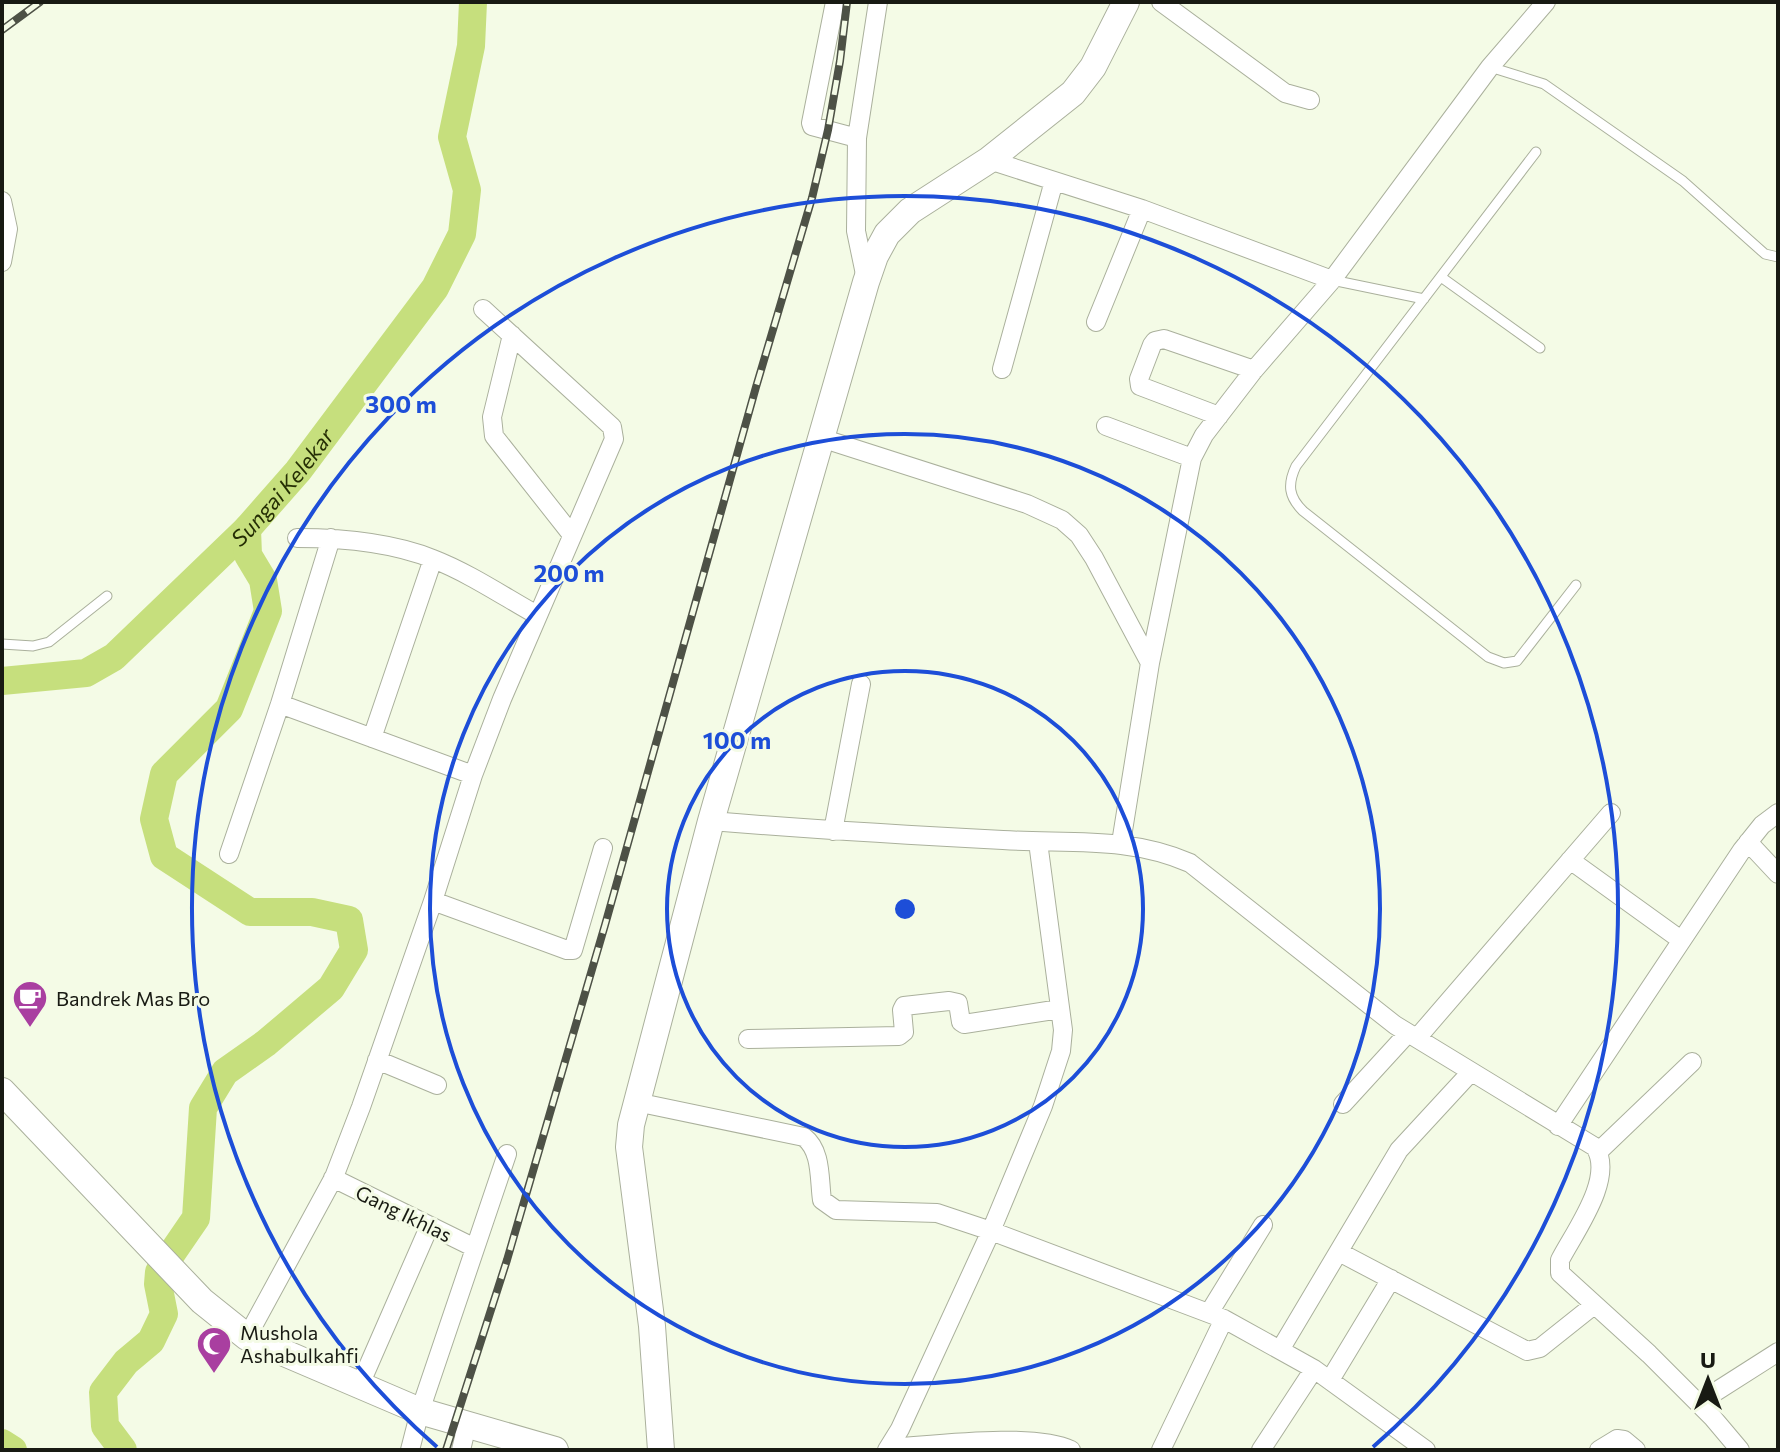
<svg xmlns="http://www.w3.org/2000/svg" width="1780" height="1452" font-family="Commissioner,sans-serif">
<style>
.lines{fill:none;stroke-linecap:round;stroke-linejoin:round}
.river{stroke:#c6df7d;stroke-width:28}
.lane-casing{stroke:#aab09c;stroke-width:11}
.street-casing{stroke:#aab09c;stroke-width:20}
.secondary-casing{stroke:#aab09c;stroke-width:28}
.lane{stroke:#fff;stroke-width:9}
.street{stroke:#fff;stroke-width:18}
.secondary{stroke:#fff;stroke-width:26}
.rail-casing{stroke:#4d5146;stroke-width:8}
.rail{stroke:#f4fbe6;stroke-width:5;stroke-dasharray:15;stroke-linecap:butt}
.ring{fill:none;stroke:#1d4ed8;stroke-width:4}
.labels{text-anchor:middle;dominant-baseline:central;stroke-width:6;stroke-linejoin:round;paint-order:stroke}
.poi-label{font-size:20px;fill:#181a13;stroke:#f4fbe6;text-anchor:start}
.street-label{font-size:20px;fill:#181a13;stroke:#f4fbe6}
.water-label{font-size:22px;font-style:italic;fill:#252e04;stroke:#f4fbe6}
.centre{fill:#1d4ed8;stroke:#f4fbe6;stroke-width:4}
.ring-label{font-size:24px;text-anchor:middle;font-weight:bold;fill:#1d4ed8;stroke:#f4fbe6;stroke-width:6;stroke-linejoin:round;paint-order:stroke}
</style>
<rect width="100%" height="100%" fill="#f4fbe6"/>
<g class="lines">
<g class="river">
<path id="s1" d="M2,681L86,673L114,657L247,529L298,471L435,288L462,234L467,190L452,137L471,46L473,2"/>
<path d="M2,1443L13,1450"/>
<path d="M123,1450L105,1426L103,1392L126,1362L151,1341L164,1314L158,1284L159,1272L196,1218L203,1108L225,1072L266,1043L331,988L354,950L349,920L312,912H250L164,856L154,819L164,774L229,709L268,611L263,580L248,555L247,529"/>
</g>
<defs>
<path id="lane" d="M1490,67L1544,84L1683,181L1765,254L1778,257
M1536,152L1296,466C1287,485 1289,497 1303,511L1488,657L1504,663L1517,661L1576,585
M1441,277L1540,348
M1332,280L1424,299
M2,644L33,646L49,642L107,596"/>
<path id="street" d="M835,2L811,123L812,126L857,138
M1161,2L1285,93L1310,100
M989,160L1142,209L1332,280
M2,201L8,229L2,262
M866,279L856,231L857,138L878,2
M1096,322L1142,209
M512,335L492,417L494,436L572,535
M1002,369L1054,181
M1219,416L1140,386L1139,379L1152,345L1155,341L1164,339L1254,370
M1106,426L1192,458
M821,438L1027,504L1062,520L1079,535L1094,558L1150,663
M297,538C341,538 391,542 433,559C469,573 503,596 537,615
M280,704L473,775
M372,738L433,559
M711,821C808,829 906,835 1003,840C1068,844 1129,836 1190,863L1395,1025L1595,1147C1615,1178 1575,1231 1560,1260V1273L1649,1354L1713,1418L1740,1450
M833,831L861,684
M1748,842L1778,874
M1121,843L1150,663L1192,458L1204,435L1254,370L1332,280L1490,67L1546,2
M229,854L280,704L331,538
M1570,860L1681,940
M433,901L567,950H573L603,848
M1417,1038L1611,813
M748,1039L899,1036L904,1032L902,1010L904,1006L949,1001L958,1003L961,1022L964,1024L1060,1009
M377,1060L437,1085
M636,1102L804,1137C822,1151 819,1179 822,1200L836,1210L937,1213L991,1231L1224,1319L1314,1369L1426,1450
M1343,1104L1408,1033
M1558,1126L1742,850L1762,825L1778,813
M1598,1152L1692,1062
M333,1178L475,1248
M1339,1252L1527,1351L1540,1348L1594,1305
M1209,1313L1263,1225
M247,1337L334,1177L361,1107L433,901L473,775L502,699L614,439L612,427L483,309
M1280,1350L1399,1150L1471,1072
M1330,1380L1391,1279
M359,1387L429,1227
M1698,1403L1778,1352
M889,1448C935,1445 1032,1432 1071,1450
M410,1450L420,1411L507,1154
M461,1450L467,1425
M887,1450L900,1429L991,1231L1043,1106L1061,1051L1063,1030L1038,842
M1161,1450L1224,1319
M1261,1450L1314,1369
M1599,1450L1617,1439L1624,1440L1636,1450"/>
<path id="secondary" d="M2,1091L202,1301L247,1337L420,1411L555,1450
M661,1450L652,1326L629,1147L631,1125L711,821L866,282L875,256L887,234L910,211L989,160L1073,93L1093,67L1126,2"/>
</defs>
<use href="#lane" class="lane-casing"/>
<use href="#street" class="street-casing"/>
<use href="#secondary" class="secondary-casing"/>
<use href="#lane" class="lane"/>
<use href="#street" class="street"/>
<use href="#secondary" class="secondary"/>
<defs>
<path id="rail" d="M2,30L40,2
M446,1450L507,1260L605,925L756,387L812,198L828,130L840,61L847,2"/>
</defs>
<use href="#rail" class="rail-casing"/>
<use href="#rail" class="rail"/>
</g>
<g class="ring">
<circle cx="905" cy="909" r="238"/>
<circle cx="905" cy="909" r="475"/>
<path d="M437 1447A713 713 0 1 1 1373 1447"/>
</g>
<defs>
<symbol id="cafe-pin" viewBox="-11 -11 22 30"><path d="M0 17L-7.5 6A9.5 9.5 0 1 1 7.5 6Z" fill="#a93fa0" stroke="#f4fbe6"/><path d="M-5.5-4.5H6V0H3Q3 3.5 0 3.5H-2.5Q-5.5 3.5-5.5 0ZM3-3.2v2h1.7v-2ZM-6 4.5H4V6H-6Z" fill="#fff"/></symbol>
<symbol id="mosque-pin" viewBox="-11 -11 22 30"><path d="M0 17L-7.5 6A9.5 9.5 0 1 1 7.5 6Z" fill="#a93fa0" stroke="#f4fbe6"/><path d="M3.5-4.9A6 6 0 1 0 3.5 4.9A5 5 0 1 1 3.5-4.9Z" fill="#fff"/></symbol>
</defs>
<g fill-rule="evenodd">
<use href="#cafe-pin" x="10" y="978" width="40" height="54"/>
<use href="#mosque-pin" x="194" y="1324" width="40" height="54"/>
</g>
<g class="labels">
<g class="poi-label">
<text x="56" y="998">Bandrek Mas Bro</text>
<text x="240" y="1332">Mushola<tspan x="240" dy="23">Ashabulkahfi</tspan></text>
</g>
<g class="street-label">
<text transform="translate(404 1213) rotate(26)">Gang Ikhlas</text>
</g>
<g class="water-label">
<text stroke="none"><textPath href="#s1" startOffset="356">Sungai Kelekar</textPath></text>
</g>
</g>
<circle cx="905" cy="909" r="12" class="centre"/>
<g class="ring-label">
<text x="401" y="413">300 m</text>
<text x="569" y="582">200 m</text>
<text x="737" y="749">100 m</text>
</g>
<rect width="1780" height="1452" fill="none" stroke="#181a13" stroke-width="8"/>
<g transform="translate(1708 1380)" stroke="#f4fbe6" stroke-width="6" paint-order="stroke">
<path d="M0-6L14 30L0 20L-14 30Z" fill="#181a13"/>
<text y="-12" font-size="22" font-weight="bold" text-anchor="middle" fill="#181a13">U</text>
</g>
</svg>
